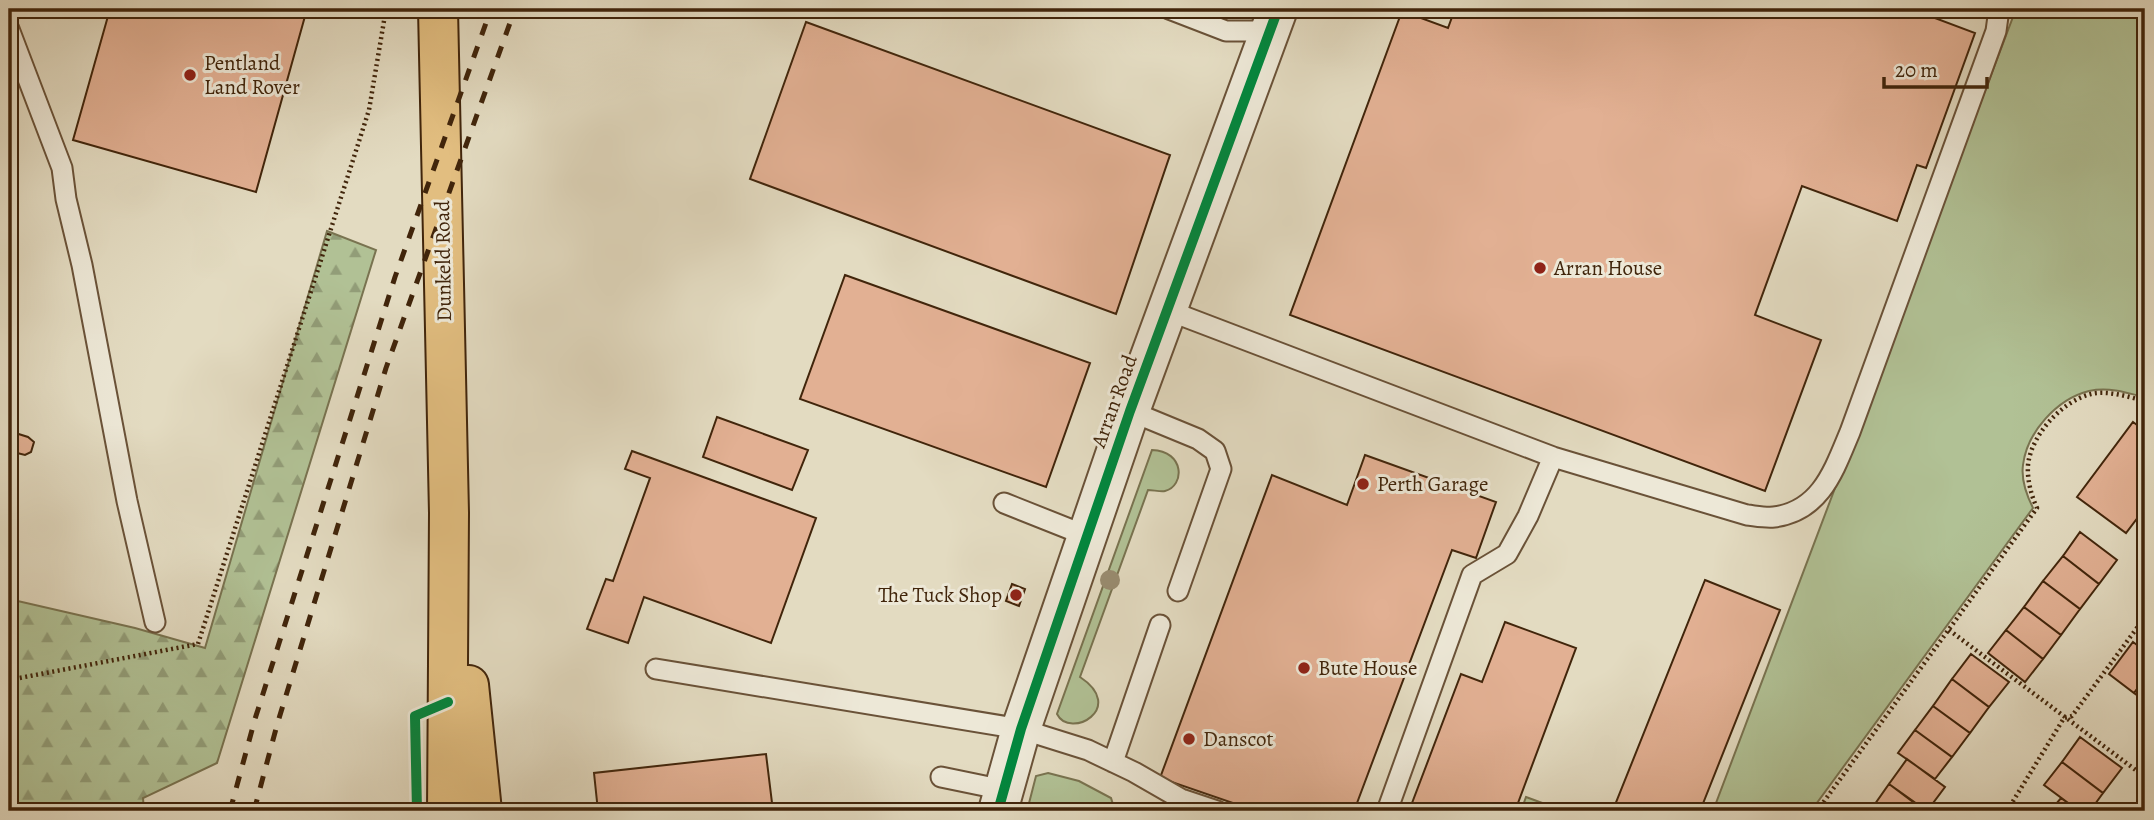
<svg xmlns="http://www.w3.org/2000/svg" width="2154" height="820" font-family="Alegreya,serif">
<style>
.grass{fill:#b1c195;stroke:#797350;stroke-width:2}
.forest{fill:url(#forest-firs);stroke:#797350;stroke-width:2}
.building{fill:#e2b093;stroke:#41250b;stroke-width:2}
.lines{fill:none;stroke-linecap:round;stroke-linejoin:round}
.lane-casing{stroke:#6a5238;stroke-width:23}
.street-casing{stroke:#6a5238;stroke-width:42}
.primary-casing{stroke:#41250b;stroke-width:42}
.path{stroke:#41250b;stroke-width:4.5;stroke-dasharray:2 3.5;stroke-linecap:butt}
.lane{stroke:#ede8d7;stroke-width:19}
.street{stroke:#ede8d7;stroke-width:38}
.primary{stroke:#e2be80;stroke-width:38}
.rail{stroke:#41250b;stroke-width:5;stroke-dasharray:12 12;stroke-linecap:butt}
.cycleway-casing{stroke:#ede8d7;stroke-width:15}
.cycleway{stroke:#00873e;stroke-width:10}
.tree{fill:#998c70}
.poi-dot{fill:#8f2418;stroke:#ede8d7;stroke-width:2.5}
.labels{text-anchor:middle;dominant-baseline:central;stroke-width:6;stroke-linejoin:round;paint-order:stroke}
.poi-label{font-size:21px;fill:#41250b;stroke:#ede8d7;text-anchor:start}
.street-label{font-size:21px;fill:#41250b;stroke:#ede8d7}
</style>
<defs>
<pattern id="forest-firs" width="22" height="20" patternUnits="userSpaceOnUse" patternTransform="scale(1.75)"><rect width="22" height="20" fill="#b1c195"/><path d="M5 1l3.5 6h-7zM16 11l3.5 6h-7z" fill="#929d78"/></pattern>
</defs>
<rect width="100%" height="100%" fill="#e3dbc1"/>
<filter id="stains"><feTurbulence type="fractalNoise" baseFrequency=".00286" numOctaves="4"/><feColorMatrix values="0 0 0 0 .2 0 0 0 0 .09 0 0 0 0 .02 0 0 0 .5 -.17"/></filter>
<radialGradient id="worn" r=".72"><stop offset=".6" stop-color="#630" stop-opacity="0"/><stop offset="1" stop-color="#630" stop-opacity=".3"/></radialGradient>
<path class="grass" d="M2016,9H2145V394L2143,397C2125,392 2108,387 2089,391C2057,399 2027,432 2023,465C2021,479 2027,496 2033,508L1814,807L1813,811H1713Z
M1152,450C1185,451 1185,486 1165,491C1161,492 1153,490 1148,490L1080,677C1127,708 1070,740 1057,714Z
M1048,773L1079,781L1111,798L1115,811H1027L1036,776Z
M1526,797L1564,811H1521Z"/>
<path class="forest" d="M327,231L376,250L217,763L143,798L144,811H9V599L135,628L205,648Z"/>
<path class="building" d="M110,9H307L256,192L73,140Z
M1455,9H1911L1975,33L1926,168L1917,165L1897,221L1802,186L1755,315L1821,340L1765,491L1290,315L1402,11L1448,28Z
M806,22L1170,155L1116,314L750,179Z
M845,275L1090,363L1046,487L800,399Z
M717,417L808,450L792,490L703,457Z
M2133,422L2145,431V508L2126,533L2077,497Z
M9,431L28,437L34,442L31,452L25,455L13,452L9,465Z
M632,451L816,518L771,643L644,597L628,643L587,629L606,579L613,581L650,478L625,469Z
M1365,455L1496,502L1476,558L1452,550L1354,811H1256L1160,778L1272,475L1347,505Z
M2080,532L2117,560L2099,584L2063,556Z
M2063,556L2099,584L2080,609L2043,581Z
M1705,580L1780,610L1700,811H1616L1613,810Z
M2043,581L2080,609L2061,635L2024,607Z
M1012,584L1025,589L1019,606L1006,601Z
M2024,607L2061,635L2043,659L2006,630Z
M1505,622L1576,648L1515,811H1409L1461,674L1482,682Z
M2006,630L2043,659L2025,682L1988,653Z
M2133,642L2145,651V678L2134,693L2109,674Z
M1971,654L2009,682L1989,707L1952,679Z
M2145,678V701L2134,693Z
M1952,679L1989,707L1970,733L1933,706Z
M1933,706L1970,733L1952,757L1915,730Z
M1915,730L1952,757L1935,779L1898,753Z
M2080,737L2122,768L2103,793L2062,762Z
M766,754L773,811H598L594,773Z
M1907,759L1945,787L1927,811L1889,784Z
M2062,762L2103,793L2090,811H2079L2044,785Z
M1889,784L1925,811H1870Z
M2061,798L2079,811H2050Z"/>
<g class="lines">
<defs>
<path id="lane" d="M1169,9L1226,31H1270
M9,29L62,168L66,199L82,265L127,501L155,622
M1167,310L1553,457L1747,515C1756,516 1766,518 1774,517C1821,511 1834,470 1850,432L1996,31L1999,9
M1130,411L1198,439L1215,451L1221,469L1178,591
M1004,503L1087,536
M656,669L1021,729L1088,750L1134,772L1181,799L1217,811
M1113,762L1160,625
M941,777L1004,790
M1387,811L1472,575L1507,554L1528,516L1553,457"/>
<path id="street" d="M998,811L1021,729L1130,411L1278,9"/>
<path id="primary" d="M438,9L449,513L447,811
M469,685L482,811"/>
</defs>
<use href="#lane" class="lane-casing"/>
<use href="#street" class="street-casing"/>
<use href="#primary" class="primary-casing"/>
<path class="path" d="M1949,630L2145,777
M9,680L198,644L369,110L386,9
M1817,811L2037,508C2031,495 2027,479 2028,465C2031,435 2062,401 2091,394C2108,390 2129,397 2145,401
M2007,811L2064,718L2072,716L2145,617"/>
<use href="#lane" class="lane"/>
<use href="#street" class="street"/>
<use href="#primary" class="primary"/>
<path class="rail" d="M230,811L255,719L395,277L491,9
M254,811L277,725L386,368L515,9"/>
<defs>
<path id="cycleway" d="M417,811L415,716L448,702
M998,811L1021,729L1130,411L1278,9"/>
</defs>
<use href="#cycleway" class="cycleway-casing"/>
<use href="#cycleway" class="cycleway"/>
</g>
<circle class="tree" cx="1110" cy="580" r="10"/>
<g class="poi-dot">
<circle cx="190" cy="75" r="7"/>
<circle cx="1540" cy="268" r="7"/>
<circle cx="1363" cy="484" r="7"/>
<circle cx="1016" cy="595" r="7"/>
<circle cx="1304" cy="668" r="7"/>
<circle cx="1189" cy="739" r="7"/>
</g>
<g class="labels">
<g class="poi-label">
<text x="204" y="63">Pentland<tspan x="204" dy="24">Land Rover</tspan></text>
<text x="1554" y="268">Arran House</text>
<text x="1377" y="484">Perth Garage</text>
<text x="1002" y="595" text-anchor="end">The Tuck Shop</text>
<text x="1318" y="668">Bute House</text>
<text x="1203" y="739">Danscot</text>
</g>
<g class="street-label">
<text transform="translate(443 261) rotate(-91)">Dunkeld Road</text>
<text transform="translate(1114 401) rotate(-70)">Arran Road</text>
</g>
</g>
<rect width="2154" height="820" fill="none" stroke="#e3dbc1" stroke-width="35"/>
<rect x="10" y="10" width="2133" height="799" fill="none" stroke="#41250b" stroke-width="3.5"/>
<rect x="18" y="18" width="2119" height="785" fill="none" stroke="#41250b" stroke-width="2"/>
<path d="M1884 77v10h103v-10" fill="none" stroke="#41250b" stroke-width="3.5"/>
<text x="1895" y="77" font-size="21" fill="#41250b" stroke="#ede8d7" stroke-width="5" paint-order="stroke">20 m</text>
<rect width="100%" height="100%" filter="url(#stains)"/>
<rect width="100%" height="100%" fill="url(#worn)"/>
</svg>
